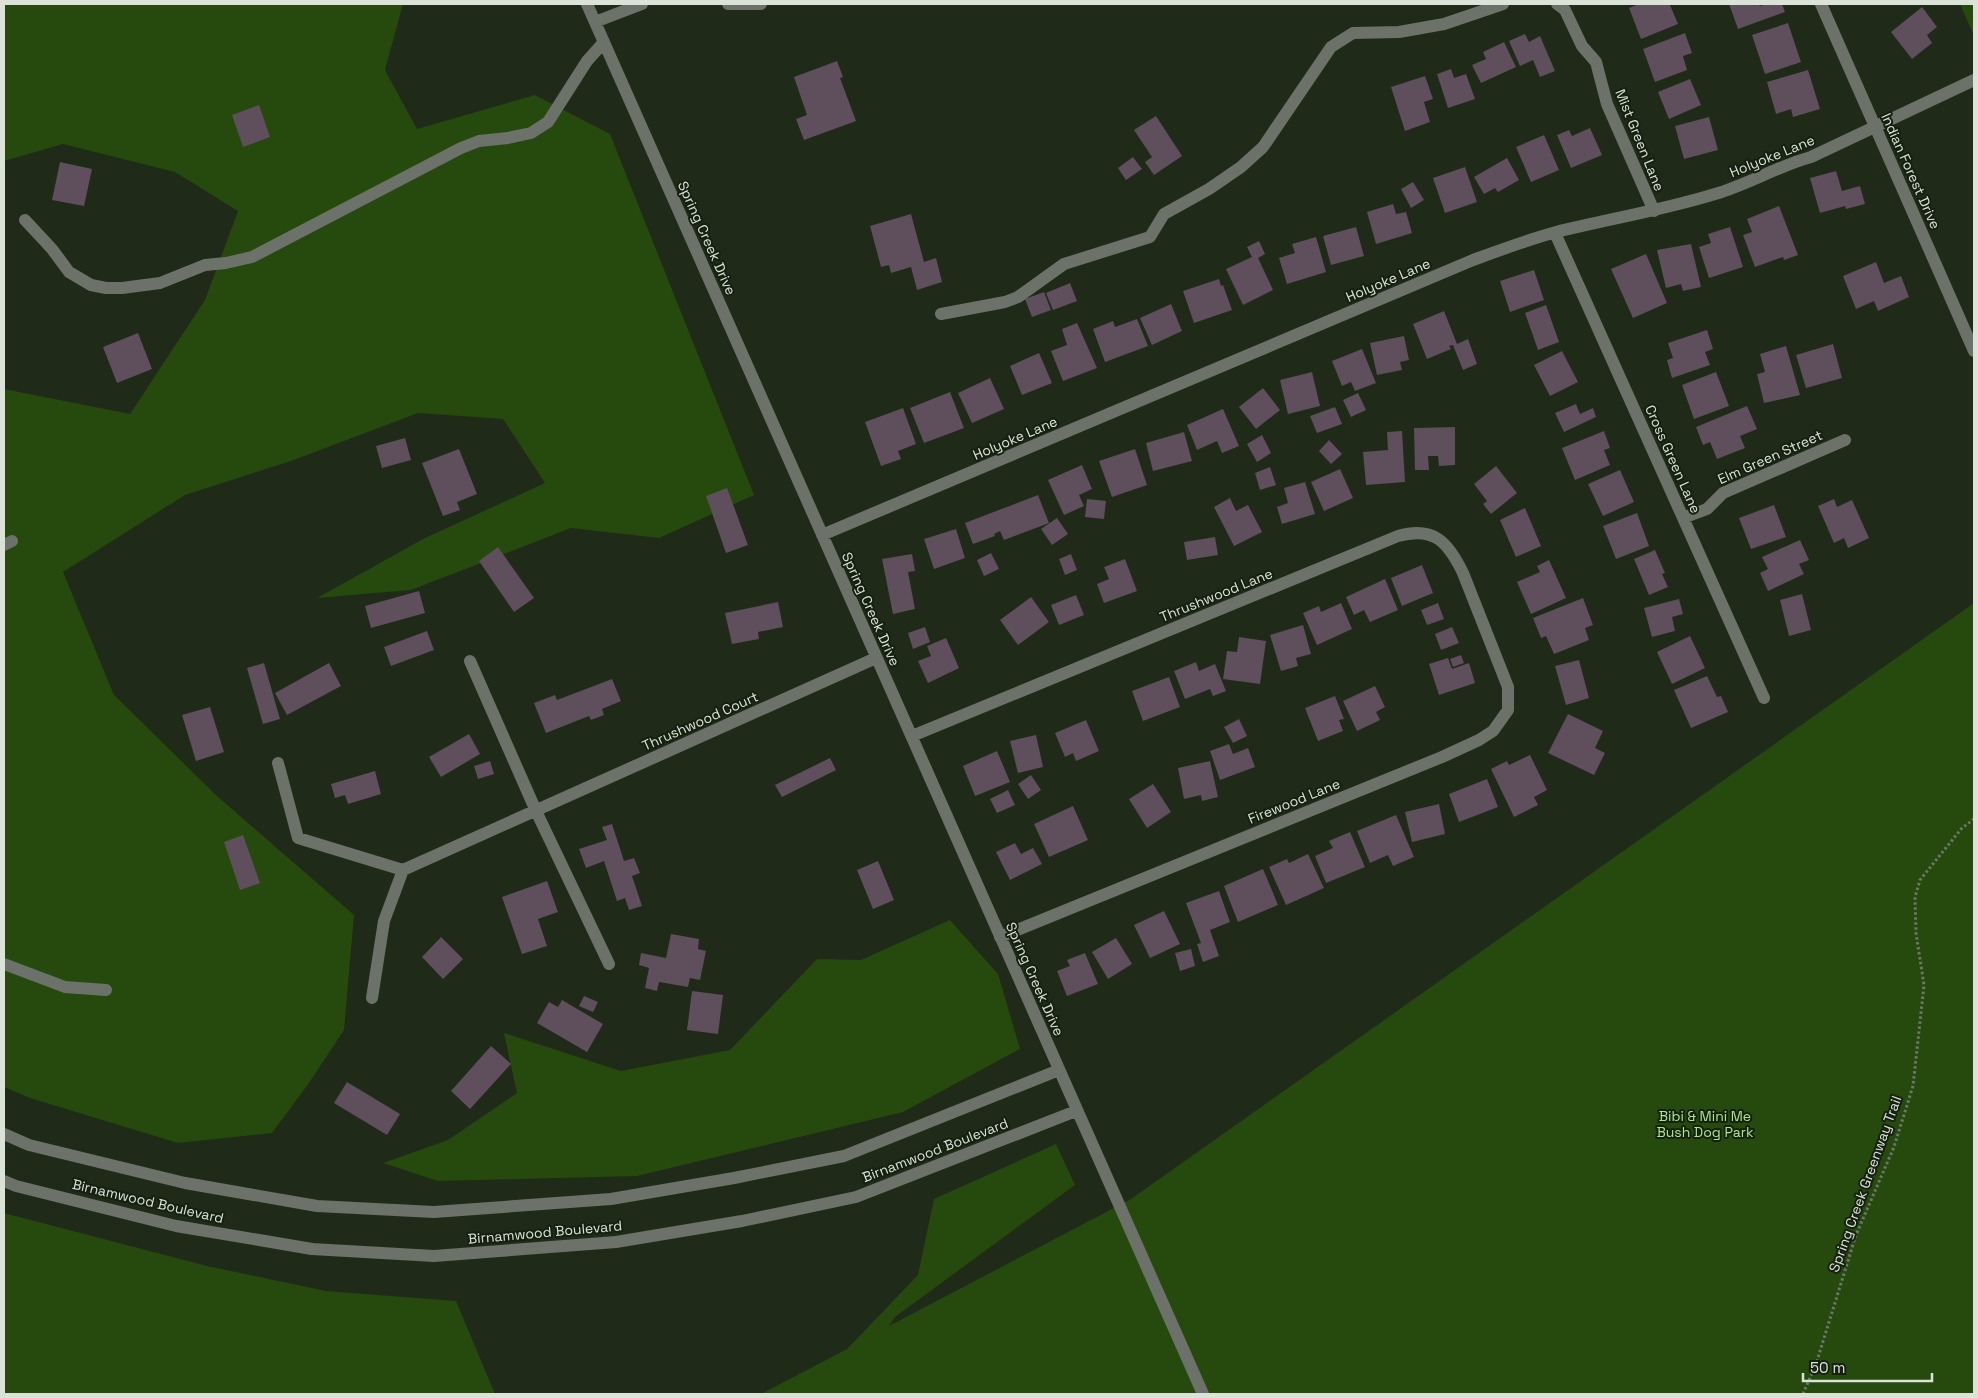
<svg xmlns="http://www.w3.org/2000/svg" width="1978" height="1398" font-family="'Space Grotesk',sans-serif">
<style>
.green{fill:#26490d}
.building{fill:#5f4e5c}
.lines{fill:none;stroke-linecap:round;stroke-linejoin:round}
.path{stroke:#6d7769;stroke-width:3;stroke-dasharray:2.5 2.5;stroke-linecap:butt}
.minor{stroke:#6c7169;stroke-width:12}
.labels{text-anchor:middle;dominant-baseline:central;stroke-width:4;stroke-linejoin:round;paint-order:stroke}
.street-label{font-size:14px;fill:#dbe3d8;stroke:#152010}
.park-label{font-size:14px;fill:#aae68b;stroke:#152010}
</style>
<rect width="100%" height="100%" fill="#1f2a19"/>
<path class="green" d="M4,4H403L385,70L417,129L535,95L610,134L754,495L659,538L571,528L411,590L317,598L423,539L545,483L503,419L418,413L291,461L185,495L63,572L114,695L217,796L354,915L344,1030L309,1083L272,1133L178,1143L30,1098L4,1087V389L130,414L205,300L238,211L175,172L63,144L4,161Z
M1960,4H1974V36Z
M1974,603V1394H761L847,1349L918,1275L934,1199L1056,1144L1075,1185L895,1317L889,1326L1131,1199Z
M950,920L998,974L1020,1049L903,1112L637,1176L438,1181L383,1163L448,1140L517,1093L504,1033L621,1071L730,1050L817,959L861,960Z
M4,1213L207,1266L326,1291L456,1301L495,1394H4Z"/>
<path class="building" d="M1639,4H1673L1670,5L1678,24L1641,39L1629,8Z
M1729,4H1759L1760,6L1766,4H1782L1785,12L1738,29Z
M1922,7L1937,27L1927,35L1932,43L1912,59L1891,32Z
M1788,23L1801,62L1765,74L1752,35Z
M1685,33L1692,53L1683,56L1687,70L1655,82L1643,49Z
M1525,34L1529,42L1540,36L1555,71L1540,77L1533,60L1520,66L1509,41Z
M1504,42L1516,67L1481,83L1472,65L1486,59L1483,52Z
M837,61L843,77L840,78L856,121L804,140L796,119L807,115L794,77Z
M1451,69L1454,78L1466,74L1475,99L1448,108L1437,74Z
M1808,70L1820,109L1793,117L1791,109L1776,114L1767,82Z
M1425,76L1433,99L1424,102L1430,122L1405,131L1391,87Z
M1690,79L1701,105L1669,119L1658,92Z
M259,105L270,137L243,147L232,115Z
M1156,116L1182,156L1154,175L1145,162L1152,157L1134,130Z
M1709,117L1718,150L1684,159L1675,126Z
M1590,128L1602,155L1571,168L1557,135L1569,130L1572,136Z
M1544,135L1559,170L1531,182L1516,147Z
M1133,157L1142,169L1126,180L1118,168Z
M1507,158L1519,180L1498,192L1495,188L1484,194L1474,177Z
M60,162L92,169L84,206L52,200Z
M1465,167L1477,202L1445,213L1433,178Z
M1836,171L1842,191L1860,186L1865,204L1846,209L1845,206L1820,213L1810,178Z
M1413,182L1424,200L1411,208L1401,189Z
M1393,204L1396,214L1406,212L1412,233L1376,244L1367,212Z
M1779,206L1798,255L1784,260L1783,257L1755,267L1743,235L1752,232L1747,219Z
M911,214L924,262L936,258L942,282L917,290L911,267L891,273L889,265L881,267L870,226Z
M1356,227L1364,256L1331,265L1323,236Z
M1730,227L1743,267L1709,278L1699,247L1711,243L1708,234Z
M1316,237L1326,272L1287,284L1279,258L1295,253L1292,244Z
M1259,241L1265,254L1258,258L1273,290L1243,305L1226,269L1252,257L1247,247Z
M1691,244L1701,287L1683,291L1681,284L1666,288L1657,250Z
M1646,254L1667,303L1633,318L1611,269Z
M1876,262L1884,283L1901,276L1909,297L1878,311L1874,301L1856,309L1843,276Z
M1534,270L1544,300L1510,312L1500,281Z
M1219,279L1221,286L1223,285L1232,310L1194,323L1183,291Z
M1070,283L1077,301L1053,310L1046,293Z
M1044,292L1051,310L1032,317L1025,299Z
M1171,304L1182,331L1152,345L1140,318Z
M1546,305L1559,342L1538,350L1525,313Z
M1444,311L1457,344L1468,339L1477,364L1463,370L1453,345L1449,346L1451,349L1427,359L1413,324Z
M1137,319L1148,346L1105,362L1093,329L1113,321L1115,327Z
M1077,323L1097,368L1063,381L1051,351L1067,345L1062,329Z
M1707,330L1713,349L1705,352L1710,365L1672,378L1667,360L1673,358L1668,343Z
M138,333L152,369L117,383L103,347Z
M1404,336L1409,360L1400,362L1402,370L1377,375L1370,343Z
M1833,344L1842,378L1806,388L1796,355Z
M1786,346L1800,395L1764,403L1757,374L1765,372L1760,354Z
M1362,349L1376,383L1355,391L1351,382L1342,386L1332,361Z
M1562,351L1578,382L1550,396L1534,365Z
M1039,353L1052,383L1022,395L1010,366Z
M1312,372L1320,406L1288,414L1280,380Z
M1716,372L1729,406L1694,419L1682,385Z
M990,378L1004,409L972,423L958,393Z
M1263,388L1280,410L1256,429L1239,407Z
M950,392L964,428L924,443L910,408Z
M1358,393L1366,410L1351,417L1343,400Z
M1576,404L1580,414L1593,408L1596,417L1564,432L1555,413Z
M1747,406L1757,429L1740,436L1745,448L1717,459L1710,442L1703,445L1696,427Z
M1335,407L1342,424L1317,433L1310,416Z
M903,408L916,444L898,451L901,459L881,466L865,422Z
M1223,409L1239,446L1222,453L1217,441L1197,450L1187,425Z
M1455,427V465L1439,466L1438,456H1428L1429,470H1415L1414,428Z
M1402,431L1405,482L1366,485L1363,452L1388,450L1387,432Z
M1604,431L1610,448L1604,450L1610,465L1575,480L1562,448Z
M1184,432L1192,461L1153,471L1146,443Z
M1262,435L1271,453L1257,462L1247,444Z
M405,438L411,460L382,468L376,446Z
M1329,440L1342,454L1331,464L1319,451Z
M459,449L477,494L457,502L460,510L443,516L422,463Z
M1135,449L1147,485L1112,497L1099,461Z
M1082,465L1092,489L1079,495L1084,506L1064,515L1048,480Z
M1496,466L1517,493L1491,514L1483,504L1487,501L1474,484Z
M1270,467L1276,485L1260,490L1255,473Z
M1340,469L1353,498L1324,511L1311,482Z
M1620,470L1634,502L1603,516L1588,484Z
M1305,482L1315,514L1282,524L1277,507L1288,503L1284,488Z
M727,488L748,545L726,553L706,496Z
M1038,495L1049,523L1004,540L1000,531L994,534L995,536L973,544L965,523Z
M1230,498L1236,511L1248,505L1262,532L1234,546L1214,507Z
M1087,499L1106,501L1104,519L1085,517Z
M1834,499L1837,507L1852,500L1869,538L1848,548L1844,538L1834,543L1818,506Z
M1774,505L1786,537L1751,549L1739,518Z
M1525,508L1541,546L1516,557L1500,520Z
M1637,513L1649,546L1616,559L1603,526Z
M1057,518L1068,534L1052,545L1041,529Z
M956,529L965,558L934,569L924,539Z
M1215,537L1218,555L1187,560L1184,542Z
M1800,540L1809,560L1799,564L1804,574L1768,591L1760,573L1768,569L1762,557Z
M498,547L534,598L514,612L479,561Z
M1655,550L1665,573L1662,574L1668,587L1649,595L1634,559Z
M991,553L999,569L984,576L977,560Z
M912,554L915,571L908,572L915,609L893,614L882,559Z
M1071,554L1077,570L1065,575L1059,559Z
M1125,559L1137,591L1104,603L1097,584L1109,579L1104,567Z
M1549,560L1566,598L1531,614L1517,582L1540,572L1537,566Z
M1422,565L1433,593L1402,606L1391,578Z
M1385,579L1398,610L1370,622L1364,610L1354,615L1346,597Z
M419,591L425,613L371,628L365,606Z
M1802,594L1811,630L1789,636L1780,600Z
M1076,595L1084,615L1059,625L1051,605Z
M1031,597L1049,622L1018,645L1000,620Z
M1583,598L1593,625L1585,628L1589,640L1554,654L1546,636L1541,638L1533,618Z
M1679,599L1683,614L1672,617L1675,631L1652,637L1644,608Z
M778,602L783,627L758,632L759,639L732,644L725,613Z
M1341,603L1352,629L1317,645L1303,613L1319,606L1321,612Z
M1438,603L1444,619L1427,625L1421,610Z
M1303,625L1311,654L1296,658L1298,666L1281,671L1270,635Z
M925,627L930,642L913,649L908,633Z
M1452,627L1459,643L1441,650L1435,634Z
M427,631L434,650L391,666L384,647Z
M1690,636L1705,668L1672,684L1657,652Z
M1239,637L1266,641L1260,684L1223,679L1227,651L1237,652Z
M946,638L959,668L928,683L918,661L931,656L927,646Z
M1461,655L1464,663L1453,667L1450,659Z
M1448,658L1452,669L1469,663L1475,683L1439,695L1429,664Z
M1579,660L1589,698L1566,705L1555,666Z
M1196,662L1199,671L1215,664L1226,691L1213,696L1210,689L1185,699L1174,671Z
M264,663L280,719L263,724L247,668Z
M329,663L341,686L287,715L275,693Z
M1707,676L1717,697L1721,696L1728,712L1691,728L1674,690Z
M1169,677L1180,707L1143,721L1132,691Z
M612,679L621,701L602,709L604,715L591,720L589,716L546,733L534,703L555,695L557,700Z
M1375,686L1385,707L1376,712L1380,720L1357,731L1343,701Z
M1335,696L1344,719L1339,720L1343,731L1318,741L1305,708Z
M210,707L224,752L196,761L182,715Z
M1568,714L1603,731L1595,748L1605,753L1594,775L1548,753Z
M1239,719L1247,736L1233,743L1224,727Z
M1086,720L1099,751L1076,761L1073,753L1065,757L1055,733Z
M469,734L480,754L441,777L429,757Z
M1036,735L1043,767L1018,773L1010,741Z
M1229,744L1233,754L1248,748L1255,767L1220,780L1210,751Z
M997,751L1010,782L975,796L963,766Z
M1530,755L1547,790L1534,797L1538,805L1514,817L1491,769L1507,761L1509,765Z
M830,758L836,770L782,797L775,785Z
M490,761L494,774L478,779L474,766Z
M1210,761L1218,797L1202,801L1201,795L1184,799L1178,768Z
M375,771L381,794L348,804L345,795L335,798L331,784Z
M1031,775L1041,790L1028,799L1018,784Z
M1487,779L1498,807L1459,822L1449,794Z
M1153,784L1171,812L1147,828L1129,799Z
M1008,790L1015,805L997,813L990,799Z
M1439,804L1445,834L1412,842L1405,812Z
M1073,806L1088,840L1049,857L1034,824Z
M1396,815L1414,857L1393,866L1388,855L1370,863L1357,831Z
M612,824L624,861L634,858L640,873L632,876L642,906L629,910L625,898L617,901L604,861L586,868L579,849L607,840L602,827Z
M1350,832L1365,867L1326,883L1315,856L1333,848L1329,841Z
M243,835L260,883L240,890L224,842Z
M1015,843L1021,854L1033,848L1042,864L1010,880L996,852Z
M1308,854L1324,888L1286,905L1269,867L1287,859L1289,863Z
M878,861L894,900L873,909L857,870Z
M1263,869L1278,905L1238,922L1224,886Z
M547,881L558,912L538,919L547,946L522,954L502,897Z
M1219,891L1230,922L1210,930L1219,956L1203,962L1197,944L1201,943L1186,903Z
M1164,911L1180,944L1150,958L1134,925Z
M671,934L699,939L698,949L706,951L700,980L690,978L688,987L659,982L657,991L645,988L649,968L639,965L641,953L666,958Z
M441,937L463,959L443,979L422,957Z
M1116,938L1132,964L1108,979L1092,952Z
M1191,949L1195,966L1180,971L1175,953Z
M1085,953L1098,984L1067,996L1057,971L1070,966L1067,960Z
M692,991L723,995L718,1034L687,1030Z
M584,996L598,1002L593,1012L579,1006Z
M562,1000L603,1024L587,1052L537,1023L549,1002L558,1007Z
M491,1046L511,1064L470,1109L451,1091Z
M347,1082L400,1114L387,1135L334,1103Z"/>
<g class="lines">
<path class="path" d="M1803,1394L1816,1364L1856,1235L1894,1147L1913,1086L1924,985L1916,933L1915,897L1920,880L1962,828L1974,819"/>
<path class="minor" d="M587,4L1203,1394
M728,4H761
M1557,4L1565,10L1582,46L1596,62L1607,104L1654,211
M1821,4L1974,351
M595,22L642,4
M25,220L52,249L69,272L91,285L106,288H122L160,283L205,265L226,263L252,257L461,148L479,141L508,138L531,133L548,122L587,61L604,42
M1555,233L1764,698
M941,314L1005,302L1018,297L1064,264L1150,237L1164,214L1209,189L1241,167L1263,147L1331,47L1353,33L1399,32L1444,24L1503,4
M1683,518L1707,509L1723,493L1845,440
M822,535L1473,260C1500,250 1527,240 1556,232C1609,219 1663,210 1715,194C1749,184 1778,166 1811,157L1974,80
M4,545L12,541
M470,661L536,811L609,964
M912,736L1398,536C1434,526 1448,542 1463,573L1508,687V710L1493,731L1479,740L1442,757L1000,937
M278,763L298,838L403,870L876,658
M4,964L65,987L106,990
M372,998L384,921L403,870
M4,1134L29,1145L185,1183L317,1206L434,1212L611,1199L734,1178L844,1156L1059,1070
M4,1181L16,1186L176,1226L312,1249L434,1256L616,1242L742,1221L856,1197L1076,1111"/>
</g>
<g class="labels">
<g class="street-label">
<text transform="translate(1640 140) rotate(68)">Mist Green Lane</text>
<text transform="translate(1772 156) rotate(-22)">Holyoke Lane</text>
<text transform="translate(1911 171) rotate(66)">Indian Forest Drive</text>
<text transform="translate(707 238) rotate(66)">Spring Creek Drive</text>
<text transform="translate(1388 280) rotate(-23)">Holyoke Lane</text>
<text transform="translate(1015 438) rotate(-23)">Holyoke Lane</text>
<text transform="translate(1770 457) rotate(-24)">Elm Green Street</text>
<text transform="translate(1673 459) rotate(66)">Cross Green Lane</text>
<text transform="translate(1216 595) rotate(-22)">Thrushwood Lane</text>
<text transform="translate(871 609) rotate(66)">Spring Creek Drive</text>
<text transform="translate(700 721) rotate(-24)">Thrushwood Court</text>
<text transform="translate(1294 801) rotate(-22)">Firewood Lane</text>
<text transform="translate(1035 979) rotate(66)">Spring Creek Drive</text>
<text transform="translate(935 1150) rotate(-21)">Birnamwood Boulevard</text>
<text transform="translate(1865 1184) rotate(-70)">Spring Creek Greenway Trail</text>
<text transform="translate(148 1201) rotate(13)">Birnamwood Boulevard</text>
<text transform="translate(545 1232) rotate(-5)">Birnamwood Boulevard</text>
</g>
<g class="park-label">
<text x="1705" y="1116">Bibi &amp; Mini Me<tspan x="1705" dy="16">Bush Dog Park</tspan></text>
</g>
</g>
<rect width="1978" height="1398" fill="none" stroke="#dbe3d8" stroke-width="10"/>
<path d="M1803 1373v8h129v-8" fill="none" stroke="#dbe3d8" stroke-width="2.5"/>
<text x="1810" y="1373" font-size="15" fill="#dbe3d8" stroke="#152010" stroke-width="4" paint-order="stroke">50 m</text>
</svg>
